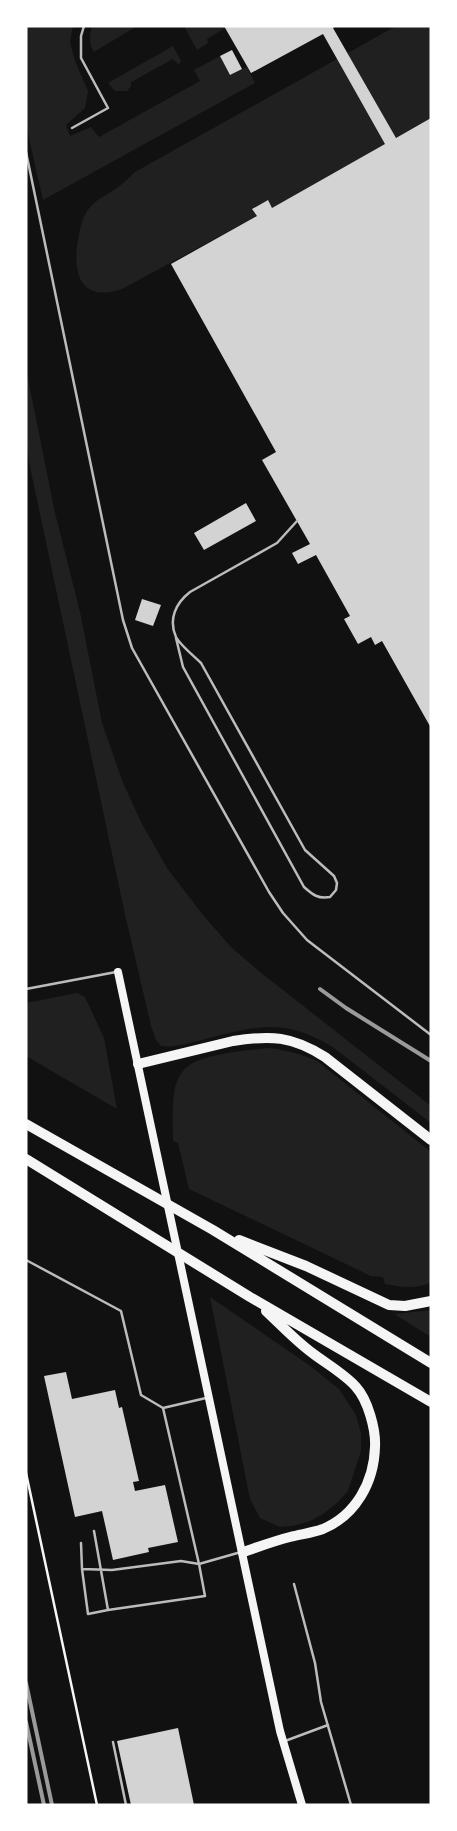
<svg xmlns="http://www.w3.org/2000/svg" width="457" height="1831" font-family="Raleway,sans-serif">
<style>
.green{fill:#202020}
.building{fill:#d3d3d3}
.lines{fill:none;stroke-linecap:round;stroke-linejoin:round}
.path{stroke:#f5f5f5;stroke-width:2.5}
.service{stroke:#bcbcbc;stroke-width:2.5}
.secondary{stroke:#f5f5f5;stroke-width:8}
.motorway{stroke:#f5f5f5;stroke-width:10}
.rail{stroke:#9a9a9a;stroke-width:4}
</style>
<rect width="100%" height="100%" fill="#111"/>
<path class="green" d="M26,26H73L70,42L75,61L88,91L85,108L66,125L70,136L91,127L99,137L200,81L194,70L220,56L230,75L247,67L255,83L43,200L26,125Z
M92,26H137L94,52C89,44 89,35 92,26Z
M184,26H224L225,28L207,39L208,43L197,50Z
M396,26H431V118L272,208L267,200L253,208L257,216L122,289C81,303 72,274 78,240C80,227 83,214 92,205C99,198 110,193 118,187C124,183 129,177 135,172Z
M173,46L181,61L179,65L173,59L131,82V86L127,91H115L108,83Z
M26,369L55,513L80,612L102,723L123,783L142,824L167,868L203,915L231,947L260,972L431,1106V1123L334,1048C284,1017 256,1026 202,1040C189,1043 175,1048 161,1046L156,1040L151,1026L124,910L29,462L26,434Z
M77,993L85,997L104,1038L117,1109L26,1056V1003Z
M269,1048C286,1050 301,1054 317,1061L431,1152V1283C415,1289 401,1287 385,1284L383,1277L371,1276L189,1189L178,1143L173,1141C173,1125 172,1109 174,1094C175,1085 179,1073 187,1067C202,1054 249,1050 269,1048Z
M210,1297L309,1365L339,1389L356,1415L361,1433V1451L348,1491L337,1503L323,1514L310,1521L293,1526L280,1527L260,1518L250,1499Z
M431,1310V1337L394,1314Z"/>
<path class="building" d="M224,26H336L333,28L396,138L431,118V728L382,641L375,645L371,637L358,644L344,619L350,616L316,555L298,564L292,553L310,544L262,460L276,452L171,264L257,216L252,209L268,200L272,208L385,144L323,34L251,73Z
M232,50L242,69L230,75L220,56Z
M246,503L256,521L204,550L194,533Z
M142,599L161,605L153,626L135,620Z
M66,1372L72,1399L115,1390L119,1408L122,1407L139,1481L133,1482L135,1491L165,1485L178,1542L148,1548L149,1552L113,1560L102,1511L75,1517L44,1376Z
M178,1728L194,1805H131L117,1741Z"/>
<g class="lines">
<path class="path" d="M26,1473L97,1805"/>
<path class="service" d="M72,128L108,108L81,58V36L84,26
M26,152L123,620L132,648L269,892L283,913L307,940L431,1035
M176,638L183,667L304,887C313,895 318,899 330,897L336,890L337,883L334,876L305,850L201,663C194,656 180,645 176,637C168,619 176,603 190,592L277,543L297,521
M26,989L116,972
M26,1260L121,1311L141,1395L163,1408
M206,1398L163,1408L199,1564L241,1552
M81,1543L82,1569L112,1570L181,1561L199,1564L205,1596L108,1610L94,1531
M82,1569L88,1614L108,1610
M294,1584L315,1663L321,1702L351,1805
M285,1741L328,1725
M113,1742L126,1805"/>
<path class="secondary" d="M118,972L280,1731L302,1805"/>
<path class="motorway" d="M138,1064L233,1041C271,1035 292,1036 325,1057L431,1140
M26,1124L213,1230L431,1363
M26,1159L250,1297L431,1402
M239,1240L306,1266L389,1305L405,1306L431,1301
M243,1552C258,1547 274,1541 290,1537C301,1534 312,1533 323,1529C356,1515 374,1482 375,1447C376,1430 368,1400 356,1387C345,1374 325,1363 311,1352C295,1340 281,1325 266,1311"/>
<path class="rail" d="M320,989L346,1008L431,1061
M26,1683L52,1805
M26,1722L44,1805"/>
</g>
<rect width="457" height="1831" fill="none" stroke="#ffffff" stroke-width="55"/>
</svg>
